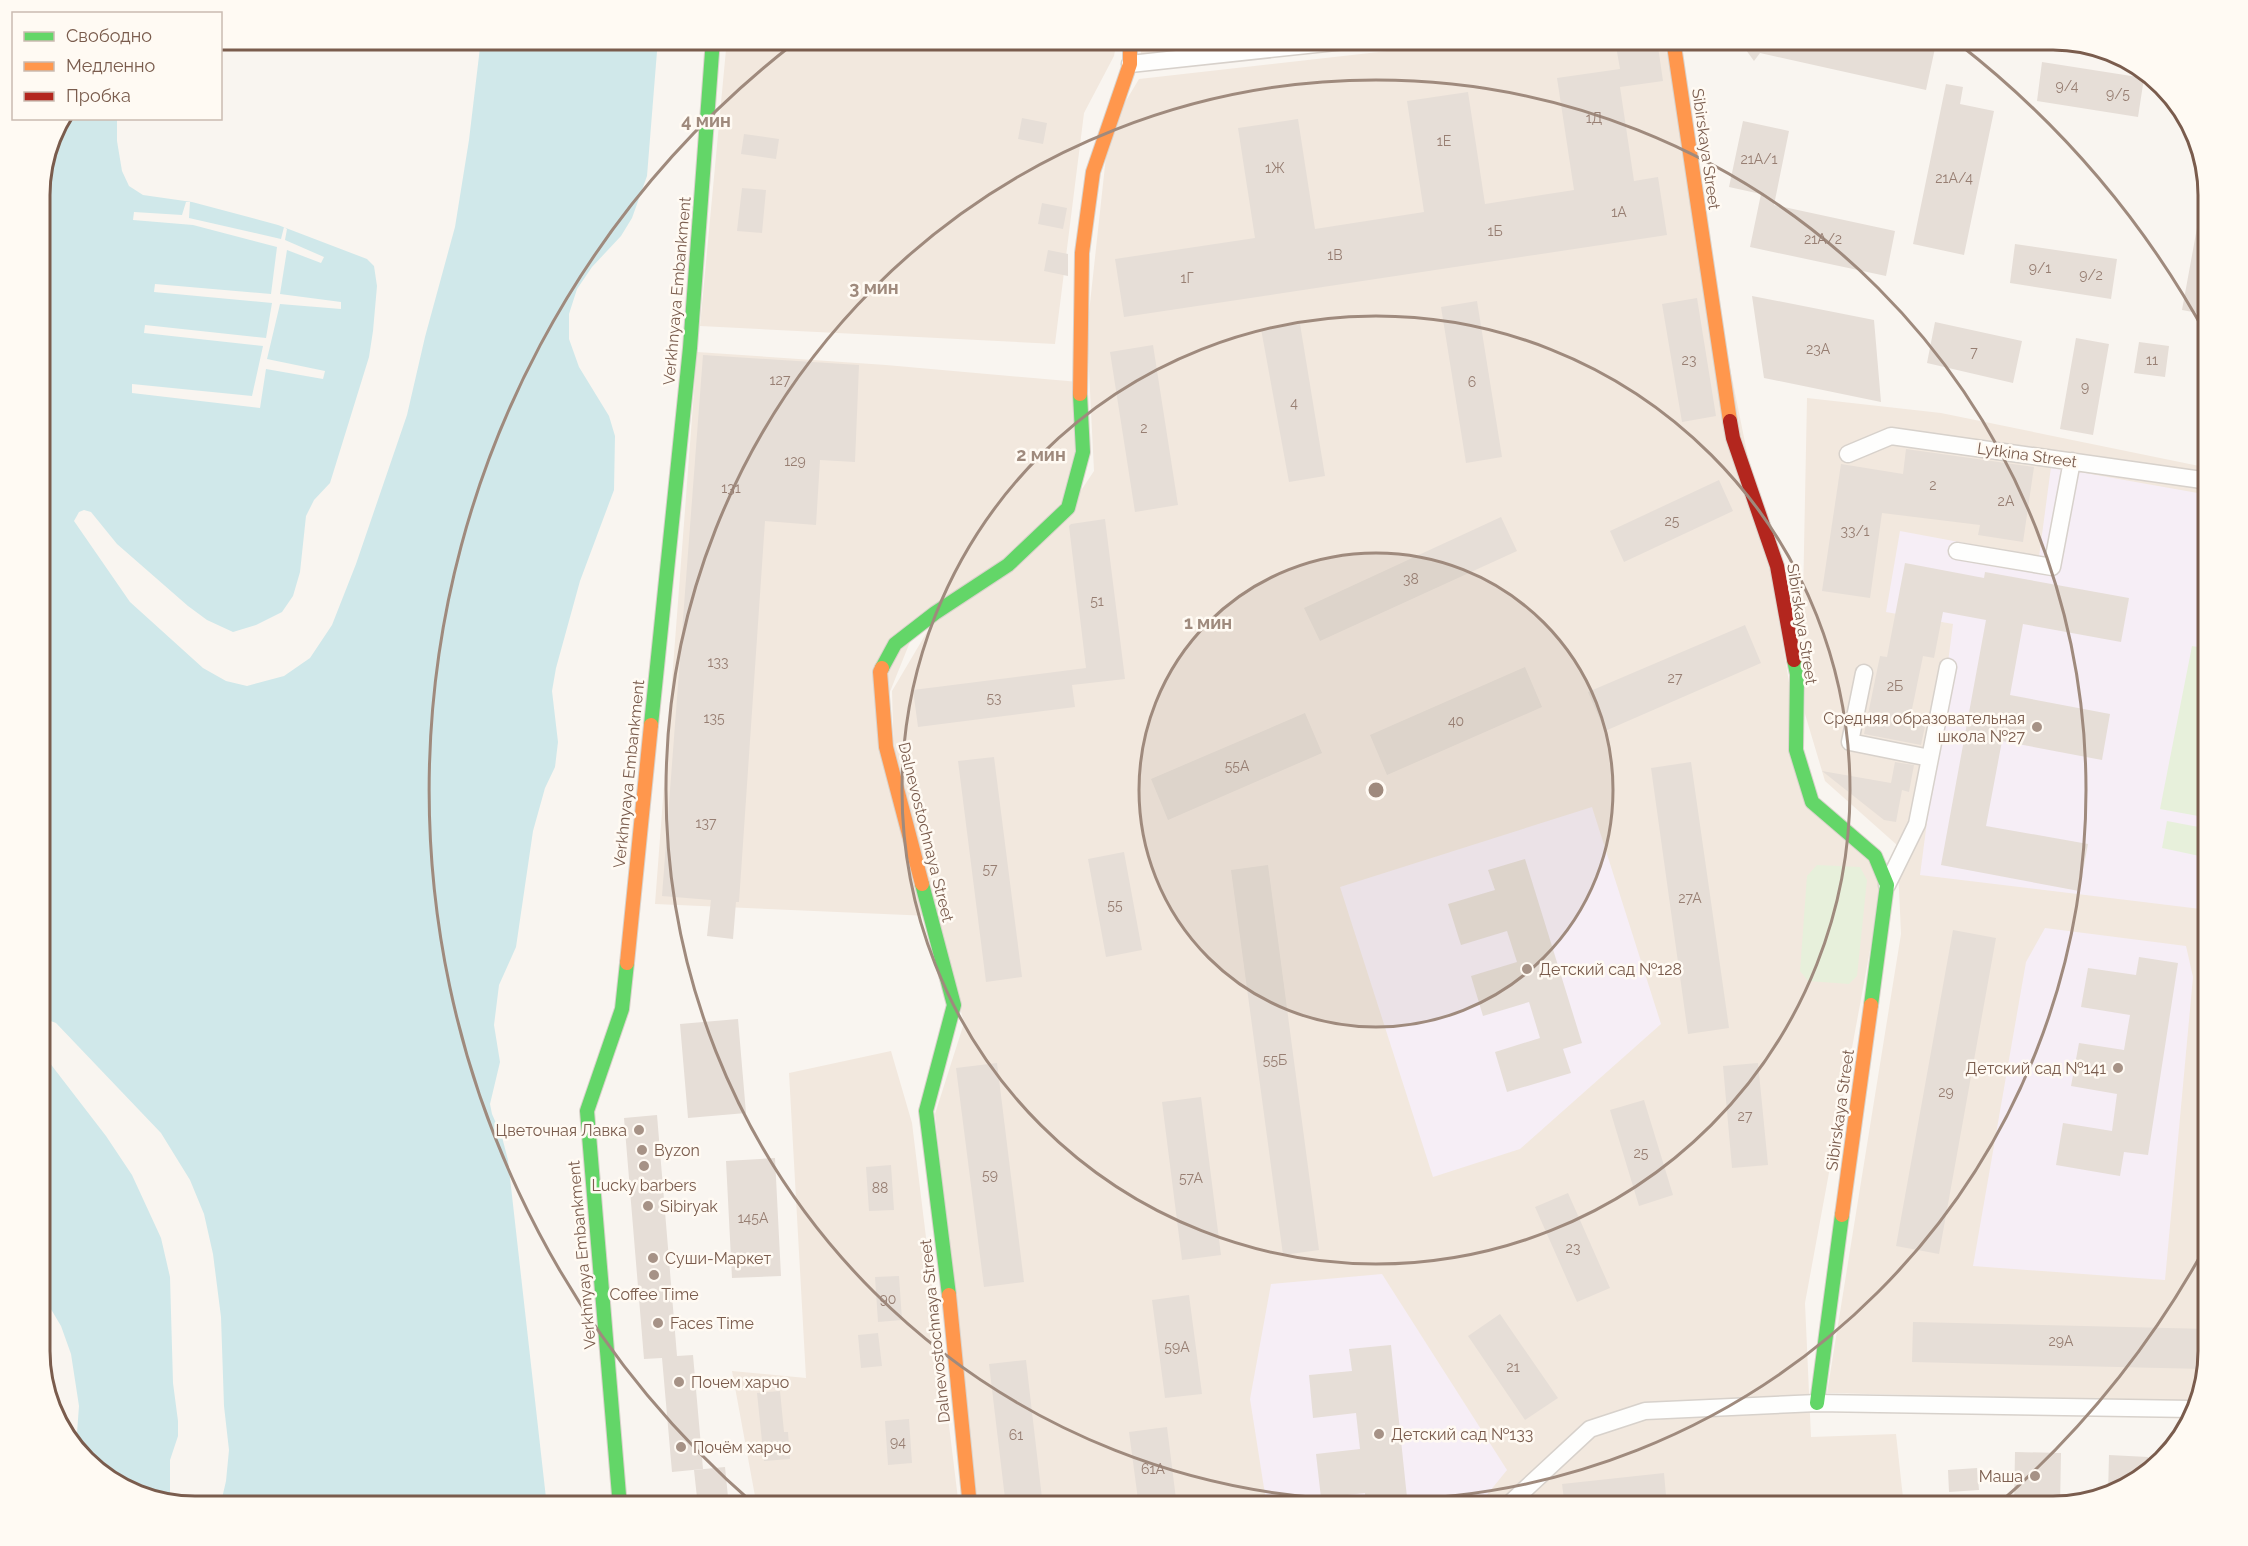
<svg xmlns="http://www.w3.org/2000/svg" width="2248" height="1546" font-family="Raleway,sans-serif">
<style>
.residential{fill:#f2e8de}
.education{fill:#f6eef6}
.green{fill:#e7f0db}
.water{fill:#d0e8ea}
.pier{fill:#f9f5f0}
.building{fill:#e6ded7}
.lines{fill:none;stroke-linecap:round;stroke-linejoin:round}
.street-casing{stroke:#d7d1cb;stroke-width:19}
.fast-casing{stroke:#d9d2cb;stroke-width:16}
.slow-casing{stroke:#d9d2cb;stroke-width:16}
.jam-casing{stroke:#d9d2cb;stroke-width:16}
.street{stroke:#fefefd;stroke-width:16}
.fast{stroke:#63d668;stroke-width:14}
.slow{stroke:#ff974d;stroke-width:14}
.jam{stroke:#b3261e;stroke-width:14}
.ring{fill:none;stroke:#9f8a7d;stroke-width:3}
.poi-dot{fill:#a69286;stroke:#fffaf3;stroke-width:2}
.labels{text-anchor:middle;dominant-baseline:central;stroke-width:5;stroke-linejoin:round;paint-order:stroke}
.number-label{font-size:14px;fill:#977e72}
.street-label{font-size:16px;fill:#7a5c4d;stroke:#fffaf3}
.poi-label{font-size:16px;fill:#7a5c4d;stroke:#fffaf3;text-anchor:start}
.rim{fill:none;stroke:#7a5c4d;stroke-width:3}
.centre{fill:#9f8a7d;stroke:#fffaf3;stroke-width:3}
.ring-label{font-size:18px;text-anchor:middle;font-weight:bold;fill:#9f8a7d;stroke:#fffaf3;stroke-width:5;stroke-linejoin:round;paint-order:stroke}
</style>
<rect width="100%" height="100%" fill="#f9f5f0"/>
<path class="residential" d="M727,39H1117L1114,56L1084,113L1055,344L700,326Z
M1141,39H1269L1141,54Z
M1494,39H1664L1770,567L1809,804L1871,857L1882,885L1805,1303L1811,1437L1896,1434L1904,1507H978L935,1114L964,1023L894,759L892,691L937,615L916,627L879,719L930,916L655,904L697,352L886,365L1079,382V470L1064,516L1094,471L1087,331L1109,129L1139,79Z
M1807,398L1941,413L2209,468V1352L2194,1402L1827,1393L1901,934L1897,845L1825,781L1805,714L1803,599Z
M891,1051L912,1123L959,1507H757L732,1371L806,1378L789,1073Z"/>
<path class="education" d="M2051,467L2209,495V910L1920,875L1953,624L1886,612L1900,531L2039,557Z
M1592,807L1661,1024L1520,1149L1433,1177L1340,887Z
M2045,928L2186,946L2193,977L2165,1280L1973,1266L2026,962Z
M1382,1274L1507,1470L1477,1507H1267L1250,1399L1271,1284Z"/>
<path class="green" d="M2192,646L2209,649V818L2160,809Z
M2167,821L2209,829V858L2162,848Z
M1817,865L1860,867L1867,880L1857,976L1849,984L1808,981L1800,971L1807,876Z"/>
<path class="water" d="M481,39H658L647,176L632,218L621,236L592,267L577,289L569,314V339L579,367L609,416L615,436L614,490L580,581L556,668L552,691L558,742L555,767L545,788L533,831L516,947L499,985L494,1025L500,1062L490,1104L492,1114L502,1137L508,1160L547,1507H220L226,1481L229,1450L224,1406L221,1317L213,1254L204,1214L190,1180L161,1133L56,1023L48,1020L39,1025V184L51,134L62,119H117V141L122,171L129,186L143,195L192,202L278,225L367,259L374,266L377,286L373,331L369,357L330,483L314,500L306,516L300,572L293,596L282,612L256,625L233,632L207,620L188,606L117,544L91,512L84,510L79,512L74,521L130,602L203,668L226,681L247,686L284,676L310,658L332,625L356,564L407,415L425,337L455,227L469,140Z
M39,1049L106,1136L132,1175L161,1238L170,1277L173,1383L178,1421V1436L170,1460V1500L108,1481L76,1446L79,1406L71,1354L61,1326L39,1289Z"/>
<path class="pier" d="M186,202H190L189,218L281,239L284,227L287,229L285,240L324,257L321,263L287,250L280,294L341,302V309L280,304L267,359L325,371L323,379L266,369L260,408L132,393V384L252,396L263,346L144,333L145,325L266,338L272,303L154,292L155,284L271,294L277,247L193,225L133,220L134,212L182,215Z"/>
<path class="building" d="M1729,39H1937L1926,90L1760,53L1754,61L1746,50L1728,46Z
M1657,40L1663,81L1620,87L1634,181L1658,177L1667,235L1124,317L1115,259L1255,238L1238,128L1298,119L1315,229L1424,212L1407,101L1468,92L1485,204L1574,190L1557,78L1620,69L1616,46Z
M2042,62L2144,78L2138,117L2037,101Z
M1946,84L1963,87L1960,104L1994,111L1964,255L1913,244Z
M1022,118L1047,123L1043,144L1018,139Z
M1743,121L1789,131L1774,205L1895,231L1886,276L1750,247L1761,194L1729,187Z
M744,134L779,139L776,159L741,154Z
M742,188L766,190L762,233L737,231Z
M1042,203L1067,208L1063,229L1038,224Z
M2201,206L2209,207V315L2182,310Z
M2015,244L2117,259L2111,299L2010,283Z
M1048,250L1068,254V276L1044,271Z
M1752,296L1874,320L1881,402L1764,378Z
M1697,298L1716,416L1682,422L1662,304Z
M1477,301L1502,457L1466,463L1441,307Z
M1935,322L2022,341L2013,383L1927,363Z
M1300,324L1325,476L1289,482L1261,329Z
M2076,338L2109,344L2093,435L2060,429Z
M2139,342L2169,346L2165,377L2134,373Z
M1153,345L1178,505L1135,512L1110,352Z
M703,355L859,365L855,462L820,460L816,525L765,521L739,902H736L733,939L707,936L711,900L662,896Z
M1906,449L2034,467L2023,542L1978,535L1980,525L1882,513L1870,598L1822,591L1841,464L1903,474Z
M1719,480L1733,511L1624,562L1610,531Z
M1501,517L1517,551L1320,641L1304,608Z
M1105,519L1125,679L1072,685L1075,707L918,727L913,690L1086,668L1069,526L1071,524Z
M1905,563L1984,578L1985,572L2129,598L2121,642L2023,624L2010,695L2110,714L2102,760L2002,741L1986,826L2088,844L2079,891L1941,865L1986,620L1943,612L1934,658L1923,656L1911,714L1927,717L1921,745L1864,734L1880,656L1887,657Z
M1745,625L1761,663L1605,731L1588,692Z
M1525,667L1542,707L1387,775L1370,735Z
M1305,713L1322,753L1168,820L1151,779Z
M994,757L1022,977L986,982L958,761Z
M1691,762L1729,1028L1688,1034L1651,768Z
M1895,762L1914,765L1909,792L1902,790L1896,822L1884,820L1822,771L1891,783Z
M1124,852L1142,950L1106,957L1088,859Z
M1525,859L1582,1043L1563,1049L1571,1073L1507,1092L1495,1052L1540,1038L1529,1002L1483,1016L1471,976L1517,962L1507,931L1461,945L1448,904L1495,890L1488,870Z
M1268,865L1319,1250L1283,1255L1231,870Z
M1953,930L1996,938L1939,1254L1896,1246Z
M2139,957L2178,963L2148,1155L2124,1152L2120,1176L2056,1165L2063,1123L2112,1131L2117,1094L2071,1086L2079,1043L2124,1050L2130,1015L2081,1007L2088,968L2136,975Z
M738,1019L746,1113L688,1118L680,1024Z
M997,1063L1024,1282L984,1287L956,1068Z
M1758,1063L1768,1165L1732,1168L1723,1066Z
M1201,1097L1221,1255L1182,1260L1162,1102Z
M1644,1100L1673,1195L1639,1206L1610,1110Z
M657,1115L677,1356L693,1355L703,1469L672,1472L662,1358L644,1359L624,1118Z
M775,1158L781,1276L732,1278L726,1161Z
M891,1165L894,1210L869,1211L866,1167Z
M1568,1193L1610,1288L1577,1302L1535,1207Z
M899,1276L902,1320L878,1322L875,1277Z
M1189,1295L1202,1394L1165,1398L1152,1300Z
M1500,1314L1558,1398L1525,1420L1468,1336Z
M1913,1322L2209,1329V1352L2204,1369L1912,1362Z
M878,1333L882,1366L861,1368L858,1335Z
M1391,1345L1408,1507H1366L1365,1493L1321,1498L1316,1454L1360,1449L1356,1413L1313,1418L1309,1375L1352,1371L1349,1349Z
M1026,1360L1043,1507H1006L989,1364Z
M780,1391L784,1432H788L790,1459L764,1461L757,1393Z
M909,1419L912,1463L888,1465L885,1421Z
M1167,1427L1177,1507H1139L1129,1432Z
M2015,1452L2061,1453L2060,1506L2014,1507Z
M2109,1455L2148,1457L2147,1469L2123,1491L2108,1494Z
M725,1467L729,1507H698L694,1470Z
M1977,1468L1979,1490L1949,1492L1948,1470Z
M1664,1473L1667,1507H1565L1562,1484Z"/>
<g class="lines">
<defs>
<path id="street" d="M1130,64L1364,39
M1848,454L1891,436L2209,481
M1957,551L2052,567L2072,461
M1864,673L1850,742L1930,758
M1887,885L1917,824L1948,667
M1506,1507L1590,1429L1645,1411L1817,1403L2192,1409"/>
<path id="fast" d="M1794,660L1797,674L1796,750L1812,802L1875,856L1887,885L1871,1005
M882,668L895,644L935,613L1008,565L1068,508L1083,452L1080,394
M651,725L690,348L713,39
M922,884L954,1005L926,1111L949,1295
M1817,1403L1842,1215
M620,1507L587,1111L622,1009L627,963"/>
<path id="slow" d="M1673,39L1730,421
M1080,394L1082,253L1093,172L1130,64V39
M882,668L880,672L886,747L922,884
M627,963L651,725
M1842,1215L1871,1005
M949,1295L970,1507"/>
<path id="jam" d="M1730,421L1733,438L1777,566L1794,660"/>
</defs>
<use href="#street" class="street-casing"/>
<use href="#fast" class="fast-casing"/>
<use href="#slow" class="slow-casing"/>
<use href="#jam" class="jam-casing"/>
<use href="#street" class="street"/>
<use href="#fast" class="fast"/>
<use href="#slow" class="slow"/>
<use href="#jam" class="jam"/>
</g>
<circle cx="1376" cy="790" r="237" fill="#9f8a7d" fill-opacity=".12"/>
<g class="ring">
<circle cx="1376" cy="790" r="237"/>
<circle cx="1376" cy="790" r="474"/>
<circle cx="1376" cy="790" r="710"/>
<path d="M2208 1242A947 947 0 0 1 1997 1505M755 1505A947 947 0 0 1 793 44M1959 44A947 947 0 0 1 2208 338"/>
</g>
<g class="poi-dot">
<circle cx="2037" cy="727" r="6"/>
<circle cx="1527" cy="969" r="6"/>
<circle cx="2118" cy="1068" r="6"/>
<circle cx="639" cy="1130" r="6"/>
<circle cx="642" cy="1150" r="6"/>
<circle cx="644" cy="1166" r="6"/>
<circle cx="648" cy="1206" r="6"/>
<circle cx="653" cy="1258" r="6"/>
<circle cx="654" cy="1275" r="6"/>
<circle cx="658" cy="1323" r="6"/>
<circle cx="679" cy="1382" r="6"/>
<circle cx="1379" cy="1434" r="6"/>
<circle cx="681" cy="1447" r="6"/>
<circle cx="2035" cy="1476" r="6"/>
</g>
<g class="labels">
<g class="number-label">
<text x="2067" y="86">9/4</text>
<text x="2118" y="94">9/5</text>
<text x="1594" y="118">1Д</text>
<text x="1444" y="141">1Е</text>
<text x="1759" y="159">21А/1</text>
<text x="1275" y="168">1Ж</text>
<text x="1954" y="178">21А/4</text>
<text x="1619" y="212">1А</text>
<text x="1495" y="231">1Б</text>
<text x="1823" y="239">21А/2</text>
<text x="1335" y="255">1В</text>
<text x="2040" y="268">9/1</text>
<text x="2091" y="275">9/2</text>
<text x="1187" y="278">1Г</text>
<text x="1818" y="349">23А</text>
<text x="1974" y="352">7</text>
<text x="1689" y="360">23</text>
<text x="2152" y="360">11</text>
<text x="780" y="380">127</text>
<text x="1472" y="382">6</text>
<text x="2085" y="387">9</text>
<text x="1294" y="403">4</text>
<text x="1144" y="428">2</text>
<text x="795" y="461">129</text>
<text x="1933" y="485">2</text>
<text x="731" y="488">131</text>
<text x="2006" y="501">2А</text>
<text x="1672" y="521">25</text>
<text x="1855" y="531">33/1</text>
<text x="1411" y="579">38</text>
<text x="1097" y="601">51</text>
<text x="718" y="662">133</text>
<text x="1675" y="678">27</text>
<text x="1895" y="686">2Б</text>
<text x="994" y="698">53</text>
<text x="714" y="718">135</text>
<text x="1456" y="721">40</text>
<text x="1237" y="766">55А</text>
<text x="706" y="823">137</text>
<text x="990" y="869">57</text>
<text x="1690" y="898">27А</text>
<text x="1115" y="905">55</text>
<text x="1275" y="1060">55Б</text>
<text x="1946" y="1092">29</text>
<text x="1745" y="1116">27</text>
<text x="1641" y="1153">25</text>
<text x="990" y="1175">59</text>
<text x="1191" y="1178">57А</text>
<text x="880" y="1188">88</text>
<text x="753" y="1218">145А</text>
<text x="1573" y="1248">23</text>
<text x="888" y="1299">90</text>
<text x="2061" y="1341">29А</text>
<text x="1177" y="1347">59А</text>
<text x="1513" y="1367">21</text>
<text x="1016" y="1435">61</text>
<text x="898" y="1442">94</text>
<text x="1153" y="1469">61А</text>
</g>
<g class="street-label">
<text transform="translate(1706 149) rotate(82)">Sibirskaya Street</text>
<text transform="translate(677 291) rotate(-85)">Verkhnyaya Embankment</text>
<text transform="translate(2027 455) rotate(8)">Lytkina Street</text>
<text transform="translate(1802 624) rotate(81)">Sibirskaya Street</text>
<text transform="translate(629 774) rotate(-84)">Verkhnyaya Embankment</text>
<text transform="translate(926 832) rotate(76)">Dalnevostochnaya Street</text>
<text transform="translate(1840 1110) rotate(-82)">Sibirskaya Street</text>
<text transform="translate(582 1255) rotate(-95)">Verkhnyaya Embankment</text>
<text transform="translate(935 1331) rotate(-96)">Dalnevostochnaya Street</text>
</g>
<g class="poi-label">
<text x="2025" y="718" text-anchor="end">Средняя образовательная<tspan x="2025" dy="18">школа №27</tspan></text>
<text x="1539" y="969">Детский сад №128</text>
<text x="2106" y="1068" text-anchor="end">Детский сад №141</text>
<text x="627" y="1130" text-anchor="end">Цветочная Лавка</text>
<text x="654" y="1150">Byzon</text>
<text x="644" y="1185" text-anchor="middle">Lucky barbers</text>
<text x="660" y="1206">Sibiryak</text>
<text x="665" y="1258">Суши-Маркет</text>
<text x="654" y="1294" text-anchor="middle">Coffee Time</text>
<text x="670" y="1323">Faces Time</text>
<text x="691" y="1382">Почем харчо</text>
<text x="1391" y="1434">Детский сад №133</text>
<text x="693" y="1447">Почём харчо</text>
<text x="2023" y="1476" text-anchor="end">Маша</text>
</g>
</g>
<path d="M0 0H2248V1546H0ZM195 50H2053A145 145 0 0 1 2198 195V1351A145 145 0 0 1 2053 1496H195A145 145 0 0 1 50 1351V195A145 145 0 0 1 195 50Z" fill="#fffaf3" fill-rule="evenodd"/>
<path class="rim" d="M195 50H2053A145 145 0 0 1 2198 195V1351A145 145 0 0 1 2053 1496H195A145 145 0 0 1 50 1351V195A145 145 0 0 1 195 50Z"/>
<circle cx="1376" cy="790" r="9" class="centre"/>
<g class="ring-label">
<text x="706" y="127">4 мин</text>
<text x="874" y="294">3 мин</text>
<text x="1041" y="461">2 мин</text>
<text x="1208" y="629">1 мин</text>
</g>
<rect x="12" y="12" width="210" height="108" fill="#fffaf3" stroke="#cabbb1" stroke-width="1.5"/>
<rect x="24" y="32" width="30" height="9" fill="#63d668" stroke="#cabbb1" stroke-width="1.5"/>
<text x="66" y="42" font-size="18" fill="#7a5c4d">Свободно</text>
<rect x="24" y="62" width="30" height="9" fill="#ff974d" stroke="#cabbb1" stroke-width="1.5"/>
<text x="66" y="72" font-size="18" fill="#7a5c4d">Медленно</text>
<rect x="24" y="92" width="30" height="9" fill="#b3261e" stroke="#cabbb1" stroke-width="1.5"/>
<text x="66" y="102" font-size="18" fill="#7a5c4d">Пробка</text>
</svg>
